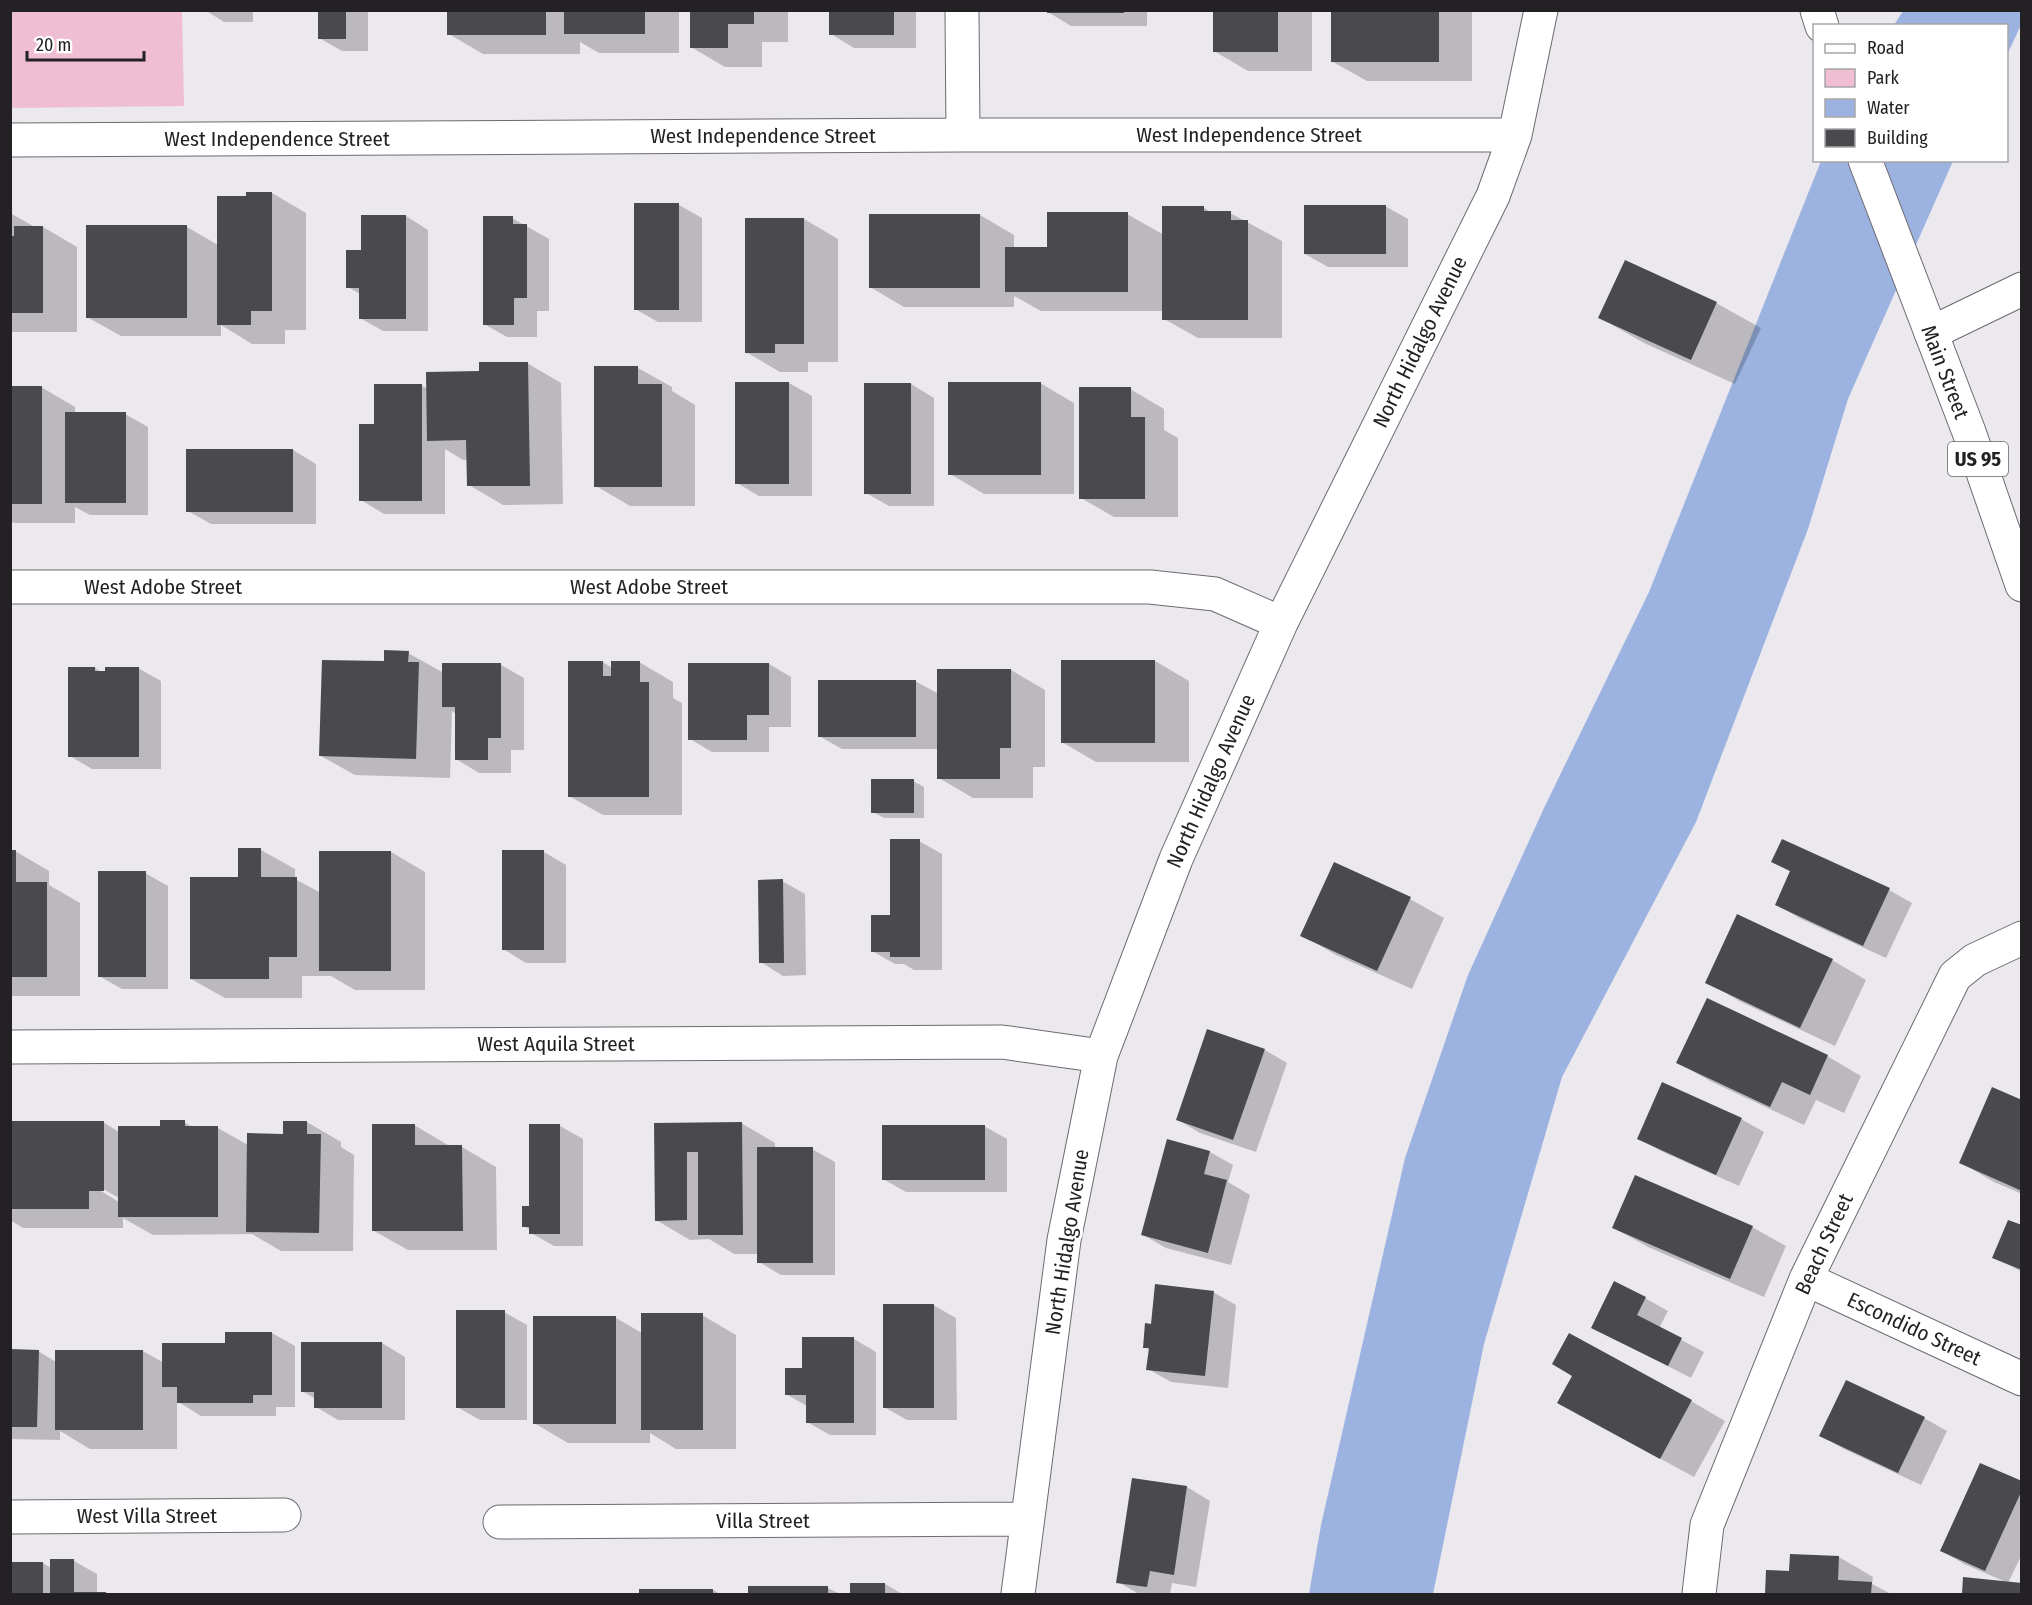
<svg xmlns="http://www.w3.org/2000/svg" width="2032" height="1605" font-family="'Fira Sans Condensed',sans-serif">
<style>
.green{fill:#efbed2}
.water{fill:#9cb3e2}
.shadow{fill:#0003;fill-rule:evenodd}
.building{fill:#49494e}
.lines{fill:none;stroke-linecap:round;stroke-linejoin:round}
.street-casing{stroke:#6d6a70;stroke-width:35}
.highway-casing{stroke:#6d6a70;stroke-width:35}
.street{stroke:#fff;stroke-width:33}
.highway{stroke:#fff;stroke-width:33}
.labels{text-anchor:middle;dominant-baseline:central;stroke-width:6;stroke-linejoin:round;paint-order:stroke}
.shield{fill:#fff;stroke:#656466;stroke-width:1.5}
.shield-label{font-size:20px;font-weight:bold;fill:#232124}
.street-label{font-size:21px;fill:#232124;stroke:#fff}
</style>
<rect width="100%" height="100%" fill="#ebe8ee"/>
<path class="green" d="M10,11H182L184,106L11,108Z"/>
<path class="water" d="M1903,11H2021V25L2007,55L2006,26L1894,25Z
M1821,161H1953L1848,399L1808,529L1696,822L1562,1077L1484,1344L1433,1594H1309L1321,1525L1405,1158L1468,975L1544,808L1649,592Z"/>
<path class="shadow" d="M205,10H253V22H224Z
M319,10H368V51H342L319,38Z
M449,10H679V53H599L580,42V54H483L449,34Z
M691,10H788V42H762V67H725L691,47Z
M831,10H916V48H854L831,34Z
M1048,10H1147V26H1071L1048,12Z
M1214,10H1312V71H1248L1214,51Z
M1333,10H1472V81H1367L1333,62Z
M272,193L306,213V330H285V344H252L221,325V336H121L87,317L187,227L218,245Z
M679,205L702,218V322H658L635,309Z
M1385,206L1408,219V267H1328L1305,254Z
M1203,207L1212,213H1230L1282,241V338H1198L1164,319V311H1041L1014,296V307H904L870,287V215H980L1014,235V249H1048L1127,214L1164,235Z
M10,213L35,227H43L77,247V332H10Z
M406,216L428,230V331H383L360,318V294L348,287L363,252Z
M512,218L549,239V311H537V337H507L484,324Z
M804,219L838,239V362H808V372H780L746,352Z
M1716,303L1761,328L1735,384L1644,343L1600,318Z
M527,363L561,383L563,504L503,505L469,485L468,460H463L445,449V514H384L361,500L376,426V386H422L428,389L481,373Z
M638,368L672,387V391L695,405V506H630L596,486Z
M789,383L812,396V496H759L737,483Z
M1040,383L1074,403V494H984L950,474Z
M866,384H911L934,398V506H889L866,493Z
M10,387H41L75,407V414H125L148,427V515H90L75,507V523H14L10,521Z
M1130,389L1164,409V430L1178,438V517H1114L1081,498Z
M293,450L316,464V524H211L188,511Z
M408,653L444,673L501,665L524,678V750H511V773H479L456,759V714L452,711L450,778L355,775L321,756L385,663Z
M1155,661L1189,681V762H1096L1062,742Z
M603,662L612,668L639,662L673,682V698L682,703V815H603L569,796Z
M769,664L791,677V727H769V752H712L690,739Z
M95,668L101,672L138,668L161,681V769H92L70,756Z
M1011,670L1045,690V767H1033V798H973L939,778V749H842L819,736L915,681L939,694Z
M913,781L924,787V818H884L873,812Z
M919,841L942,854V970H914L904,964H895L872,951L892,917Z
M1783,841L1889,890L1912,903L1886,958L1799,918L1776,904L1791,872L1773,862Z
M239,850H261L295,869V879L321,893L391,852L425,872V990H355L331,976H302V998H225L191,979L239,879Z
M10,851H15L49,871V885L80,903V996H10Z
M544,852L566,865V963H526L503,949Z
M145,873L168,886V989H122L99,976Z
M782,881L805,894L806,975L783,976L761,962Z
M1410,899L1444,918L1412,989L1336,955L1302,935Z
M1832,960L1866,980L1835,1046L1741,1002L1707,982Z
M1707,1000L1827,1056L1861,1076L1844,1113L1816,1100L1804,1125L1712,1082L1678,1063Z
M1265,1050L1287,1063L1256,1152L1200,1133L1178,1120Z
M2022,1102V1194L1994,1182L1960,1162Z
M1741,1119L1764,1132L1739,1186L1661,1151L1638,1138Z
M10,1122H103L119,1132L161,1128L184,1122L194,1128H218L248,1145L285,1135V1122H307L341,1142V1147L354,1155L353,1251H281L252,1234L153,1235L123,1218V1228H23L10,1220ZM98,1186L119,1198V1202L96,1188Z
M741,1123L775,1143V1149H812L835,1162V1275H781L759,1262V1254H734L709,1239L690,1240L656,1220L655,1124Z
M414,1125L448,1145V1147H462L496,1167L497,1250H408L374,1231Z
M531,1126H560L583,1139V1246H554L531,1233V1230L523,1226L531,1207Z
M984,1126L1007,1139V1192H906L883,1179Z
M1168,1141L1210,1152L1233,1165L1228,1182L1250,1195L1231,1265L1166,1248L1143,1235Z
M1752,1227L1786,1246L1764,1297L1648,1247L1614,1228Z
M2022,1227V1272L1994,1257Z
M1213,1292L1236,1305L1228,1388L1171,1382L1148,1369L1150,1350L1144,1347L1153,1325Z
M1645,1298L1668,1311L1659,1328L1704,1352L1691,1378L1592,1327Z
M933,1305L956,1318L957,1420H907L884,1407Z
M504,1312L527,1325V1420H480L457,1407Z
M702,1315L736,1335V1449H676L650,1433V1443H568L534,1423L616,1318L642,1333Z
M272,1333L295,1346V1407H276V1416H201L177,1401V1449H90L60,1431V1440L10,1439V1351H38L56,1362L143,1351L164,1363Z
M854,1339L876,1352V1435H830L807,1422V1406L786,1394L804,1369Z
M302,1343H382L405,1357V1420H338L316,1407V1399L302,1391Z
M1574,1376L1691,1401L1725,1421L1694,1477L1593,1422Z
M1924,1418L1947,1431L1921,1485L1844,1449L1821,1436Z
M1133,1479L1187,1487L1210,1501L1196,1587L1172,1583L1170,1594H1139L1118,1582Z
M2022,1483V1554L2008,1583L2022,1584V1594H1963L1965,1579L2006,1582L1964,1564L1942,1551Z
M1839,1557L1873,1577L1872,1584L1891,1594H1767L1768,1572H1791Z
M74,1561L97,1574V1593L108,1594H10V1563H43L51,1568Z
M851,1584H885L902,1594H851Z
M750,1588H828L840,1594H750Z
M640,1590H713L720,1594H640Z"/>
<path class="building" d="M318,10H346V39H318Z
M447,10H546V35H447Z
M564,10H645V34H564Z
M690,10H754V24H728V48H690Z
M829,10H894V35H829Z
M1047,10H1124V13H1047Z
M1213,10H1278V52H1213Z
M1331,10H1439V62H1331Z
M246,192H272V311H251V325H217V196H246Z
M634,203H679V310H634Z
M1304,205H1386V254H1304Z
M1162,206H1204V211H1231V220H1248V320H1162Z
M1047,212H1128V292H1005V247H1047Z
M869,214H980V288H869Z
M361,215H406V319H359V288H346V250H361Z
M483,216H513V224H527V298H514V325H483Z
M745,218H804V344H775V353H745Z
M86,225H187V318H86Z
M14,226H43V313H10V236H14Z
M1625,260L1717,302L1691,360L1598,318Z
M479,362H528L530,486H467L466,440L427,441L426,372L479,371Z
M594,366H638V384H662V487H594Z
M735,382H789V484H735Z
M948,382H1041V475H948Z
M864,383H911V494H864Z
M374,384H422V501H359V424H374Z
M10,386H42V504H10Z
M1079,387H1131V417H1145V499H1079Z
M65,412H126V503H65Z
M186,449H293V512H186Z
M384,650L409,651L408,662H419L416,759L319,756L322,660L384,661Z
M1061,660H1155V743H1061Z
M568,661H603V676H611V661H640V682H649V797H568Z
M442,663H501V738H488V760H455V707H442Z
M688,663H769V715H747V740H688Z
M68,667H95V671H105V667H139V757H68Z
M937,669H1011V748H1000V779H937Z
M818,680H916V737H818Z
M871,779H914V813H871Z
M890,839H920V957H890V952H871V915H890Z
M1782,839L1890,888L1863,946L1775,905L1790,871L1771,862Z
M238,848H261V877H297V957H269V979H190V877H238Z
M10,850H16V882H47V977H10Z
M502,850H544V950H502Z
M319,851H391V971H319Z
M1334,862L1411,897L1377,971L1300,936Z
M98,871H146V977H98Z
M783,879L784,963H759L758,880Z
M1737,914L1833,959L1800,1028L1705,983Z
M1707,998L1828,1055L1810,1095L1782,1082L1770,1107L1676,1063Z
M1207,1029L1265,1049L1233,1140L1176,1120Z
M1662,1082L1742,1118L1716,1175L1637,1139Z
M1992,1087L2022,1100V1191L1959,1163Z
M160,1120H185V1126H218V1217H118V1126H160Z
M10,1121H104V1191H89V1209H10Z
M283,1121H307V1134H321L319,1233L246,1232L247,1133L283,1134Z
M742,1122L743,1235H698V1152H687V1220L655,1221L654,1123Z
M372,1124H415V1145H462L463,1231H372Z
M529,1124H560V1234H529V1227H522V1206H529Z
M882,1125H985V1180H882Z
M1167,1139L1210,1151L1204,1174L1227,1180L1208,1253L1141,1235Z
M757,1147H813V1263H757Z
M1635,1175L1753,1226L1730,1279L1612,1228Z
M2008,1220L2022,1225V1270L1992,1258Z
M1614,1281L1646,1297L1637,1315L1682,1338L1668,1366L1591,1328Z
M1155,1284L1214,1291L1205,1376L1146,1370L1149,1348H1143L1145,1323L1151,1324Z
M883,1304H934V1408H883Z
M456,1310H505V1408H456Z
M641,1313H703V1430H641Z
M533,1316H616V1424H533Z
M225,1332H272V1395H253V1403H177V1387H162V1343H225Z
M1569,1333L1692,1400L1660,1459L1557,1403L1572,1376L1552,1364Z
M802,1337H854V1423H806V1395H785V1368H802Z
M301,1342H382V1408H314V1392H301Z
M10,1349L39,1350L37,1427H10Z
M55,1350H143V1430H55Z
M1846,1380L1925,1417L1898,1473L1819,1436Z
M1980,1463L2022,1481V1490L1985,1571L1940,1551Z
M1132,1478L1187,1486L1174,1575L1150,1571L1147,1587L1116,1583Z
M1790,1554L1839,1556L1838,1580L1872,1582L1871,1594H1765L1766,1570L1789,1571Z
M50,1559H74V1592H106V1594H50Z
M10,1562H43V1594H10Z
M1963,1577L2022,1583V1594H1962Z
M850,1583H885V1594H850Z
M748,1586H828V1594H748Z
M639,1589H713V1594H639Z"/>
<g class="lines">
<defs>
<path id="street" d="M962,10L963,135
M10,140L963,135H1515
M1931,333L2022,289
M10,587H1150L1215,594L1281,623
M10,1047L1002,1042L1101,1056
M1806,1279L2022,1379
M10,1517L284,1515
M500,1522L1027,1519
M1018,1594L1064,1240L1101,1056L1176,859L1281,623L1493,196L1515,135L1541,10
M1699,1594L1707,1525L1806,1279L1955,976L1975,960L2022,938"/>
<path id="highway" d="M1817,10L1822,26
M1865,160L1969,432L2022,585"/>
</defs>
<use href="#street" class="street-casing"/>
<use href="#highway" class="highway-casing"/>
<use href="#street" class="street"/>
<use href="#highway" class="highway"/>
</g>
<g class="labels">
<rect class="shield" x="1948" y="442" width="60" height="34" rx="4.5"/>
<g class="shield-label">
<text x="1978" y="459">US 95</text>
</g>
<g class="street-label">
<text x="1249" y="135">West Independence Street</text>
<text x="763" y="136">West Independence Street</text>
<text x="277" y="139">West Independence Street</text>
<text transform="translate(1420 342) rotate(-64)">North Hidalgo Avenue</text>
<text transform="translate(1945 372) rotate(69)">Main Street</text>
<text x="163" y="587">West Adobe Street</text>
<text x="649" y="587">West Adobe Street</text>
<text transform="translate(1211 781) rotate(-66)">North Hidalgo Avenue</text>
<text x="556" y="1044">West Aquila Street</text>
<text transform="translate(1067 1242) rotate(-81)">North Hidalgo Avenue</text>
<text transform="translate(1824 1244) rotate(-65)">Beach Street</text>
<text transform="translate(1914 1329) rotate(25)">Escondido Street</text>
<text x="147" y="1516">West Villa Street</text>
<text x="763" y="1521">Villa Street</text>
</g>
</g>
<rect width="2032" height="1605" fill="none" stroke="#232124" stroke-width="24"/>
<rect x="1813" y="24" width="195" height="138" fill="#ffffff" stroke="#a7a6a7" stroke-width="1.5"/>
<rect x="1825" y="44" width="30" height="9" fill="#ffffff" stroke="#a7a6a7" stroke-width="1.5"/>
<text x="1867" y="54" font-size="18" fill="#232124">Road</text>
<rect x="1825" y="69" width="30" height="18" fill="#efbed2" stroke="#a7a6a7" stroke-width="1.5"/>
<text x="1867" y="84" font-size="18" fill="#232124">Park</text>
<rect x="1825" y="99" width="30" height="18" fill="#9cb3e2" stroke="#a7a6a7" stroke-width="1.5"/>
<text x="1867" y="114" font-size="18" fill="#232124">Water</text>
<rect x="1825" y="129" width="30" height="18" fill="#49494e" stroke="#a7a6a7" stroke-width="1.5"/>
<text x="1867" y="144" font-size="18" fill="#232124">Building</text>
<path d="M27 51v9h117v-9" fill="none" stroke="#232124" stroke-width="3"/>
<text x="36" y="51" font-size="18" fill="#232124" stroke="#ffffff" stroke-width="4.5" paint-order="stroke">20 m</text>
</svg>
